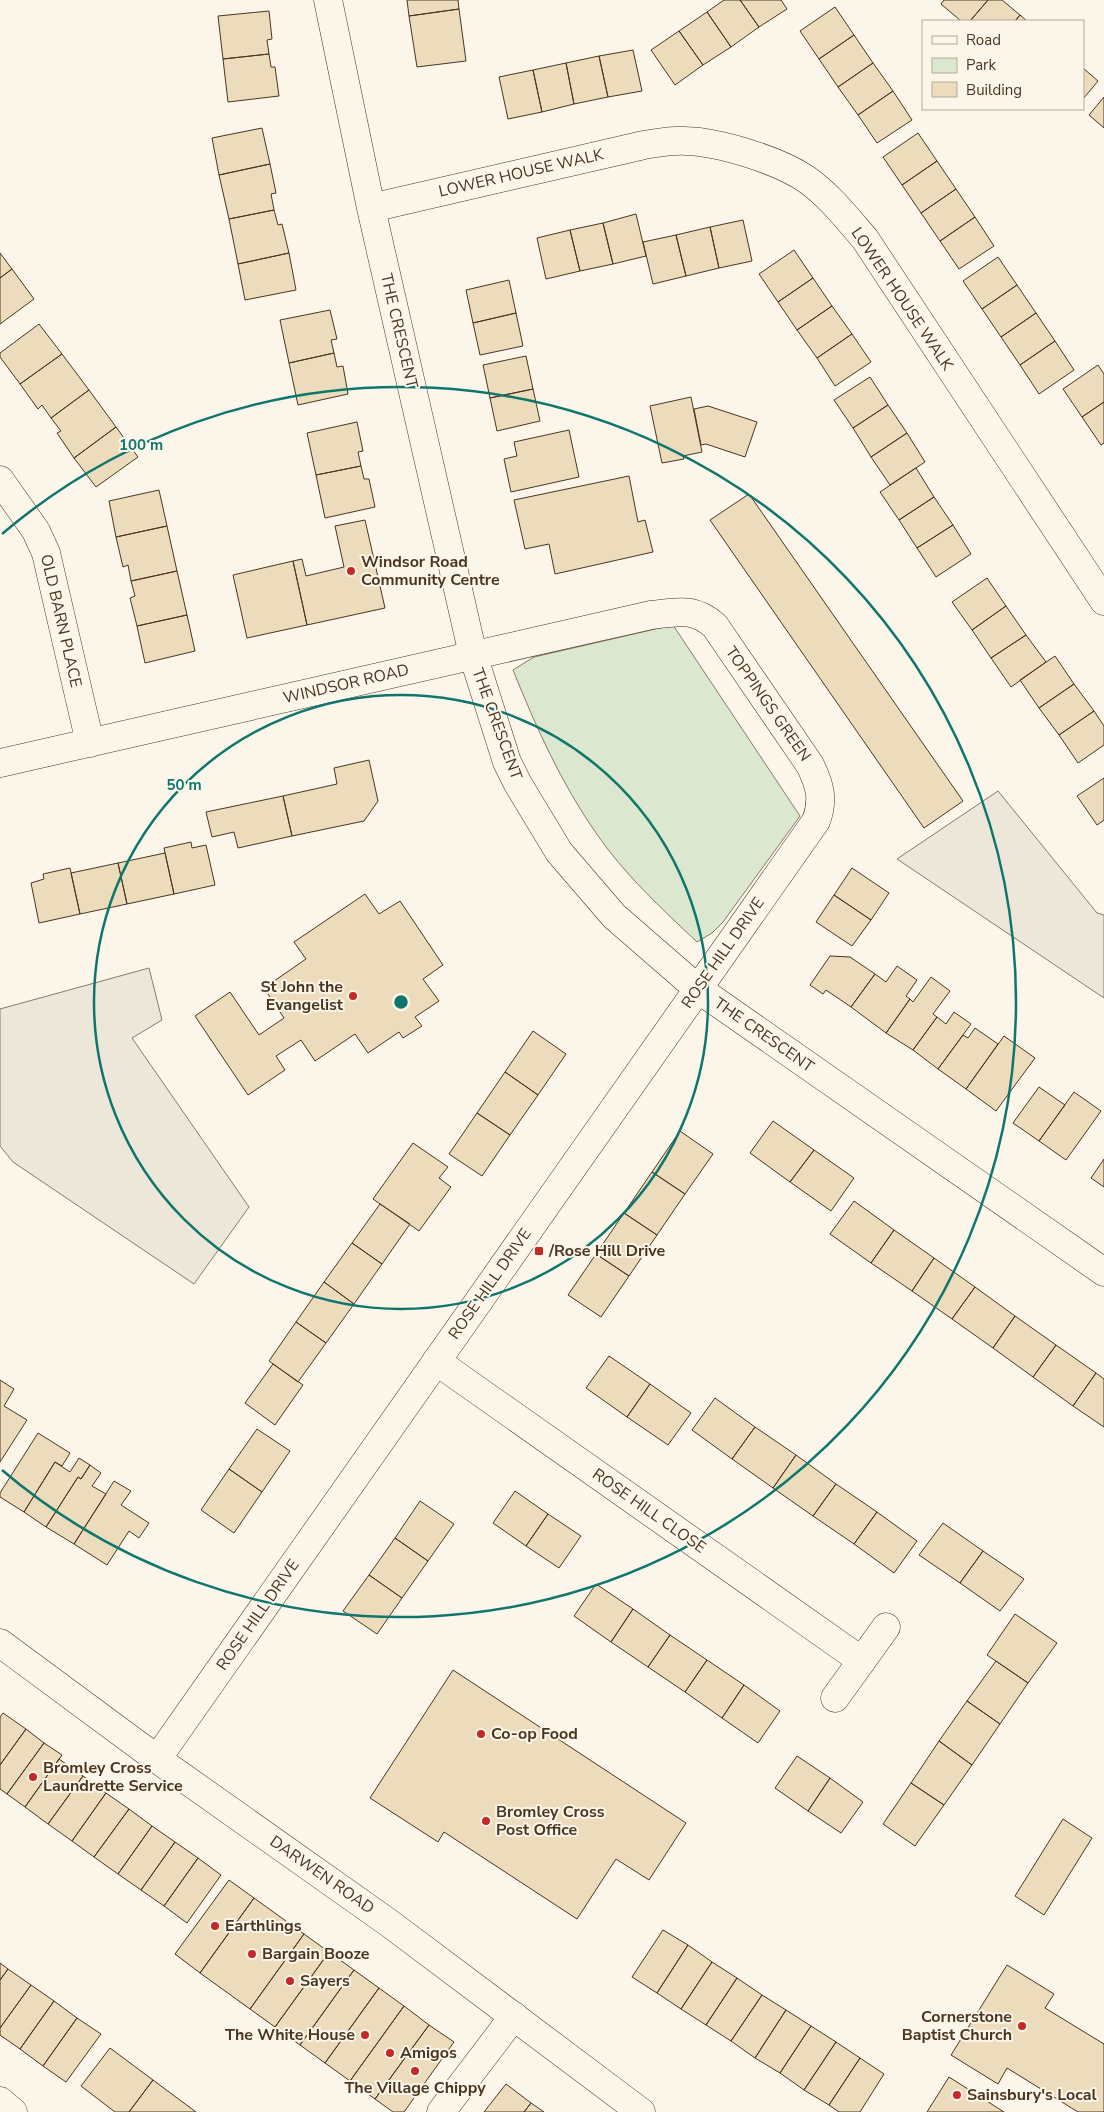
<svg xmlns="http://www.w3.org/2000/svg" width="1104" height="2112" font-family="'Nunito Sans',sans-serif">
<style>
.green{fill:#dce7d0;stroke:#887966}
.parking{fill:#ede7d9;stroke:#887966}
.building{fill:#ecdcbc;stroke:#4a3520}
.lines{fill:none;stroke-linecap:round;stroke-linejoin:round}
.minor-casing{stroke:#4a3520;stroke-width:29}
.major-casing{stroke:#4a3520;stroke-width:29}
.minor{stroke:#fbf6e9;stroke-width:28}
.major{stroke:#fbf6e9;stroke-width:28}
.ring{fill:none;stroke:#0f766e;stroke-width:2.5}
.poi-dot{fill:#c62828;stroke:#fbf6e9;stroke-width:2}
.labels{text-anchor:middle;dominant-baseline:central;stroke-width:4;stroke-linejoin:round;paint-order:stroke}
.street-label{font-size:16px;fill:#4a3520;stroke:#fbf6e9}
.poi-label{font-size:16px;font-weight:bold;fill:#4a3520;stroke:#fbf6e9;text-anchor:start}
.centre{fill:#0f766e;stroke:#fbf6e9;stroke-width:2.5}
.ring-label{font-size:15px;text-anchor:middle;font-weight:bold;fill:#0f766e;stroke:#fbf6e9;stroke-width:4;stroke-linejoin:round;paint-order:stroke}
</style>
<rect width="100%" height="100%" fill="#fbf6e9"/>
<path class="green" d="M673,625L800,816L723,922L712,933L697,942C661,908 624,874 596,833C561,783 536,727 513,670L534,657Z"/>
<path class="parking" d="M998,791L1097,913L1104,915V998L897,859Z
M149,968L162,1020L132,1038L249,1207L194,1284L13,1162L0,1146V1009Z"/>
<path class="building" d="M407,0H458L459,9L409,16Z
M724,0H740L759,27L731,47L707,12Z
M740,0H781L787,9L759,27Z
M944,0H988L970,21H961L941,4Z
M988,0H1002L1020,15L1015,21H970Z
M835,7L854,35L819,59L800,31Z
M459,9L466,61L417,67L409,16Z
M269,11L272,39L267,40L269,54L223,59L218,16Z
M707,12L731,47L703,65L679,31Z
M1020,15L1027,21H1015Z
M679,31L703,65L675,85L651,50Z
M854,35L873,63L838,87L819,59Z
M633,50L642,91L608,97L599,56Z
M269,54L271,67H275L279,96L228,102L223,59Z
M599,56L608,97L574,104L566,63Z
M566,63L574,104L542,112L533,70Z
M873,63L893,91L858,115L838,87Z
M1083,68L1098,81L1083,99Z
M533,70L542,112L508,119L499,77Z
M893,91L912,120L877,143L858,115Z
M1104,97V128L1089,115Z
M262,128L270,164L219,175L212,138Z
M918,133L937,161L902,185L883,157Z
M937,161L956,189L921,213L902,185Z
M270,164L276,193L271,194L274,210L229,219L219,175Z
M956,189L975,217L940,241L921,213Z
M274,210L278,225L282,224L289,253L238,264L229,219Z
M636,214L646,256L613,264L603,223Z
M975,217L994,246L959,269L940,241Z
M743,220L752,261L719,268L710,227Z
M603,223L613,264L580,271L570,230Z
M710,227L719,268L686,276L676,235Z
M570,230L580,271L546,279L537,238Z
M676,235L686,276L653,284L643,242Z
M794,250L813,278L778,302L759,274Z
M0,253L12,269L0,278Z
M289,253L296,290L245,300L238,264Z
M998,257L1017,285L982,309L963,281Z
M12,269L34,299L0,324V278Z
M813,278L832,306L797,330L778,302Z
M509,280L516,313L473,323L466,290Z
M1017,285L1036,313L1001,337L982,309Z
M832,306L852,334L817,358L797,330Z
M330,310L337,339L331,340L334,353L289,363L280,320Z
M516,313L523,346L480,355L473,323Z
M1036,313L1055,341L1020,365L1001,337Z
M39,324L62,354L20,384L0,357V353Z
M852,334L871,362L835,386L817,358Z
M1055,341L1074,370L1039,394L1020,365Z
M334,353L337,367L343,366L348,394L298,405L289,363Z
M62,354L89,390L51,418L42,405L38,409L20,384Z
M526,356L533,389L490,398L483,365Z
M1098,365L1104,374V402L1082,417L1063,389Z
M870,377L888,405L853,428L834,400Z
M533,389L540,421L497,431L490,398Z
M89,390L116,427L74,458L57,433L61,431L51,418Z
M691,397L702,452L683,456L684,459L662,463L650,406Z
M1104,402V443L1101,445L1082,417Z
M888,405L907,433L871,457L853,428Z
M708,406L757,422L745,457L706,444L701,445L694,409Z
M357,422L363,451L358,452L361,466L316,475L307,433Z
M116,427L138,457L96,487L74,458Z
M569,430L579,477L511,492L504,459L517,456L514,442Z
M907,433L925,462L890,485L871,457Z
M361,466L364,479H369L375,507L325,518L316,475Z
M916,468L934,497L899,520L880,492Z
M629,476L638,522L645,520L653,552L555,574L549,544L525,549L514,500Z
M159,490L167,526L116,537L109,501Z
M749,494L963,801L924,828L710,520Z
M934,497L953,525L917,548L899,520Z
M365,520L385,608L307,625L293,561L302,559L306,576L344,567L335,526Z
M953,525L971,554L936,577L917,548Z
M167,526L177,571L131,581L128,565L123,567L116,537Z
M293,561L307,625L247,638L233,575Z
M177,571L187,615L137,626L130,598L135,596L131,581Z
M987,578L1006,606L972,630L952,602Z
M1006,606L1026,635L991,658L972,630Z
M187,615L195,651L145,663L137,626Z
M1026,635L1046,662L1011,687L991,658Z
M1055,656L1074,684L1039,708L1020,680Z
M1074,684L1094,711L1059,735L1039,708Z
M1094,711L1104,726V745L1078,763L1059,735Z
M369,760L378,801L364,821L292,836L283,796L337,784L334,768Z
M1104,778V820L1097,825L1077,796Z
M283,796L292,836L238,848L234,832L212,837L206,812Z
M191,842L192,848L206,845L215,885L174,894L164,848Z
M165,853L174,894L127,904L118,863Z
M118,863L127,904L80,914L71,873Z
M70,868L80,914L39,923L31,883L44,879L43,874Z
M852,868L889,893L871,920L834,895Z
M365,894L379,914L400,901L443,965L423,979L439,1001L415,1017L422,1026L403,1038L399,1032L368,1053L355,1034L315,1061L301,1040L276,1056L285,1070L248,1095L195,1016L230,992L259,1035L284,1018L264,988L306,959L294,942Z
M834,895L871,920L852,946L816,922Z
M830,956L850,957L875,974L851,1007L826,990L823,994L810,985Z
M897,966L917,980L906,996L910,999L886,1033L851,1007L875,974L886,982Z
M931,977L950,991L933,1014L937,1017L913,1050L886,1033L910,999L913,1002Z
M954,1012L971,1024L938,1069L913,1050L937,1017L946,1024Z
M975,1028L998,1044L966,1089L938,1069L963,1035L968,1038Z
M533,1031L566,1054L538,1095L505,1072Z
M1004,1036L1035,1058L996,1111L966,1089Z
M505,1072L538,1095L510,1135L477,1113Z
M1039,1087L1065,1105L1039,1141L1013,1123Z
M1074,1092L1101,1111L1066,1160L1039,1141Z
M477,1113L510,1135L482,1176L449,1154Z
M773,1121L814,1150L790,1182L750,1153Z
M680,1131L713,1154L685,1194L652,1172Z
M413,1143L448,1167L439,1178L451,1187L419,1231L373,1199Z
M814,1150L854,1178L831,1211L790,1182Z
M1104,1159V1187L1091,1178Z
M652,1172L685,1194L657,1235L624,1213Z
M854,1201L894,1230L871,1263L830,1234Z
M380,1204L410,1224L382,1264L352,1243Z
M624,1213L657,1235L629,1276L596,1254Z
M894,1230L934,1258L912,1291L871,1263Z
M352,1243L382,1264L354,1304L324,1282Z
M596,1254L629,1276L601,1317L568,1295Z
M934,1258L975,1287L952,1319L912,1291Z
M324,1282L354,1304L326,1343L296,1322Z
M975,1287L1015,1316L993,1348L952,1319Z
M1015,1316L1056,1345L1033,1377L993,1348Z
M296,1322L326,1343L298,1382L269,1361Z
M1056,1345L1096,1373L1073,1406L1033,1377Z
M609,1356L650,1384L627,1417L586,1388Z
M273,1364L303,1385L275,1425L245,1403Z
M1096,1373L1104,1379V1427L1073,1406Z
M0,1380L14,1389L4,1406L27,1420L0,1462Z
M650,1384L691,1413L668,1445L627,1417Z
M715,1398L755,1427L732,1459L692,1430Z
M755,1427L796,1455L773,1488L732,1459Z
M257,1429L290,1451L262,1492L229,1469Z
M38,1433L70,1453L62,1466L55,1462L24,1512L0,1497V1493Z
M796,1455L836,1484L813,1516L773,1488Z
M79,1458L90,1465L81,1479L78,1477L46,1527L24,1512L55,1462L70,1472Z
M90,1465L101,1473L92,1486L106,1494L74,1544L46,1527L78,1477L81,1479Z
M229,1469L262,1492L234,1533L201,1510Z
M114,1481L131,1491L121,1505L149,1523L139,1538L129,1531L107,1565L74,1544Z
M836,1484L877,1512L854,1544L813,1516Z
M515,1491L548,1514L526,1546L493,1523Z
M420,1501L454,1524L428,1561L395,1538Z
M877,1512L917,1541L894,1573L854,1544Z
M548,1514L581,1536L559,1568L526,1546Z
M943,1523L983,1551L960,1583L919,1555Z
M395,1538L428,1561L402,1598L369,1575Z
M983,1551L1024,1579L1000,1611L960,1583Z
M369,1575L402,1598L377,1634L343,1611Z
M596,1584L633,1609L611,1642L574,1616Z
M633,1609L670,1635L648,1667L611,1642Z
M1015,1614L1057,1643L1028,1683L987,1655Z
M670,1635L707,1660L685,1692L648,1667Z
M707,1660L744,1685L722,1718L685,1692Z
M996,1661L1028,1683L1000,1724L967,1701Z
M453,1670L686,1823L649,1880L616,1859L577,1919L444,1832L438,1842L370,1798Z
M744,1685L780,1711L758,1743L722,1718Z
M967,1701L1000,1724L972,1765L939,1741Z
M3,1713L26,1729L0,1765V1717Z
M26,1729L44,1743L7,1794L0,1789V1765Z
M939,1741L972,1765L944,1805L911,1783Z
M44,1743L62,1755L25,1807L7,1794Z
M797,1756L830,1778L808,1811L775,1788Z
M59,1759L83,1776L48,1824L25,1807Z
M83,1776L106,1793L72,1841L48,1824Z
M830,1778L863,1802L841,1833L808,1811Z
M911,1783L944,1805L915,1846L883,1824Z
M106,1793L129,1809L94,1857L72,1841Z
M129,1809L152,1826L118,1874L94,1857Z
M1063,1819L1092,1838L1044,1915L1015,1896Z
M152,1826L175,1842L141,1890L118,1874Z
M175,1842L198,1858L164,1906L141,1890Z
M198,1858L221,1875L187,1923L164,1906Z
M229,1880L254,1898L200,1973L175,1954Z
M254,1898L304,1934L250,2009L200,1973Z
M663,1930L688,1945L657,1993L632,1977Z
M304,1934L329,1952L275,2027L250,2009Z
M688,1945L712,1962L681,2009L657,1993Z
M329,1952L354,1970L300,2045L275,2027Z
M712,1962L737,1978L706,2025L681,2009Z
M0,1963L8,1969L0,1980Z
M1007,1965L1054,1994L1045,2008L1104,2044V2112H1078L1007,2068L998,2084L951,2055Z
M8,1969L31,1985L0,2028V1980Z
M354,1970L379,1988L325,2063L300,2045Z
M737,1978L762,1995L731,2041L706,2025Z
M31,1985L54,2001L20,2049L0,2035V2028Z
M379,1988L404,2006L350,2081L325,2063Z
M762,1995L786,2010L755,2058L731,2041Z
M54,2001L77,2018L43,2066L20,2049Z
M404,2006L429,2025L375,2099L350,2081Z
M786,2010L811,2026L780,2073L755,2058Z
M77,2018L101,2034L66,2082L43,2066Z
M429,2025L454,2042L404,2112H393L375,2099Z
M811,2026L836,2042L804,2090L780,2073Z
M836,2042L860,2058L829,2105L804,2090Z
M110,2048L153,2080L129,2112H115L81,2086Z
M860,2058L884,2074L860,2112H839L829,2105Z
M949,2077L1004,2112H927Z
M153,2080L196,2112H129Z
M506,2084L531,2103L524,2112H484Z
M531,2103L544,2112H524Z"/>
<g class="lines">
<defs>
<path id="minor" d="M328,0L371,208L473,655L507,762L518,784L559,852L614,916L698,989L1104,1272
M371,208L644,145C657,143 672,140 686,141C719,142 778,160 806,179C829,195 847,218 865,239L1104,601
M0,480L36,531L46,553L90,743
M0,763L651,615C678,612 694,607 715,626L810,765C820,785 824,800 816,821L157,1759
M436,1361L862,1661
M835,1698L886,1627
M0,2101L13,2112
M441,2112L514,2016"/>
<path id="major" d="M0,1643L157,1759L389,1923L641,2112"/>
</defs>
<use href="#minor" class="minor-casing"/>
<use href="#major" class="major-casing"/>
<use href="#minor" class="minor"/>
<use href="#major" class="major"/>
</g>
<g class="ring">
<circle cx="401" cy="1002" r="307"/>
<path d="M2 534A615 615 0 1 1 2 1470"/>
</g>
<g class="poi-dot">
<circle cx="351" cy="571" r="5"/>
<circle cx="353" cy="996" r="5"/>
<rect x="534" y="1246" width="10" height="10" rx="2.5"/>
<circle cx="481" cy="1734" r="5"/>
<circle cx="33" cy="1777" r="5"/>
<circle cx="486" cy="1821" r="5"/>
<circle cx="215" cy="1926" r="5"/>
<circle cx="252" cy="1954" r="5"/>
<circle cx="290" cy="1981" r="5"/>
<circle cx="1022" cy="2026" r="5"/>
<circle cx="365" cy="2035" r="5"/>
<circle cx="390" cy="2053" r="5"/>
<circle cx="415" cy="2071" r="5"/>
<circle cx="957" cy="2095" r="5"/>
</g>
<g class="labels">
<g class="street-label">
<text transform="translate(521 173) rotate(-13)">LOWER HOUSE WALK</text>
<text transform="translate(902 299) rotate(56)">LOWER HOUSE WALK</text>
<text transform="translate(399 331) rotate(77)">THE CRESCENT</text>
<text transform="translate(61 621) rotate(77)">OLD BARN PLACE</text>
<text transform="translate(346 684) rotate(-13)">WINDSOR ROAD</text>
<text transform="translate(768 704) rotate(55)">TOPPINGS GREEN</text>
<text transform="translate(497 724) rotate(70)">THE CRESCENT</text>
<text transform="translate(723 953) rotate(-55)">ROSE HILL DRIVE</text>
<text transform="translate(764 1035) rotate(35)">THE CRESCENT</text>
<text transform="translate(490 1284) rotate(-55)">ROSE HILL DRIVE</text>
<text transform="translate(649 1511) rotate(35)">ROSE HILL CLOSE</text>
<text transform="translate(258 1615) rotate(-55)">ROSE HILL DRIVE</text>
<text transform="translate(322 1875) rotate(35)">DARWEN ROAD</text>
</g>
<g class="poi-label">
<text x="361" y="562">Windsor Road<tspan x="361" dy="18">Community Centre</tspan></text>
<text x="343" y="987" text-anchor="end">St John the<tspan x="343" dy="18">Evangelist</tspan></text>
<text x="549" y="1251">/Rose Hill Drive</text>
<text x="491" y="1734">Co-op Food</text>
<text x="43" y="1768">Bromley Cross<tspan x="43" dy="18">Laundrette Service</tspan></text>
<text x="496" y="1812">Bromley Cross<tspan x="496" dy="18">Post Office</tspan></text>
<text x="225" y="1926">Earthlings</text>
<text x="262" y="1954">Bargain Booze</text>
<text x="300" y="1981">Sayers</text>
<text x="1012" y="2017" text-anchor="end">Cornerstone<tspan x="1012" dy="18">Baptist Church</tspan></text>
<text x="355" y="2035" text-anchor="end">The White House</text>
<text x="400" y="2053">Amigos</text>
<text x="415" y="2088" text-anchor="middle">The Village Chippy</text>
<text x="967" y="2095">Sainsbury's Local</text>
</g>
</g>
<circle cx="401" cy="1002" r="8" class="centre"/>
<g class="ring-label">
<text x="141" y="450">100 m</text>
<text x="184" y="790">50 m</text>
</g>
<rect x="922" y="20" width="162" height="90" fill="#fbf6e9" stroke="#b4a999"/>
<rect x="932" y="36" width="25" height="8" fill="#fbf6e9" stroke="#b4a999"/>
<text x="966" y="45" font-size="15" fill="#4a3520">Road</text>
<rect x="932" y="58" width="25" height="15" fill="#dce7d0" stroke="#b4a999"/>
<text x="966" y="70" font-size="15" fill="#4a3520">Park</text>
<rect x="932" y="82" width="25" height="15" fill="#ecdcbc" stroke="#b4a999"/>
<text x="966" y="95" font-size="15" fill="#4a3520">Building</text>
</svg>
